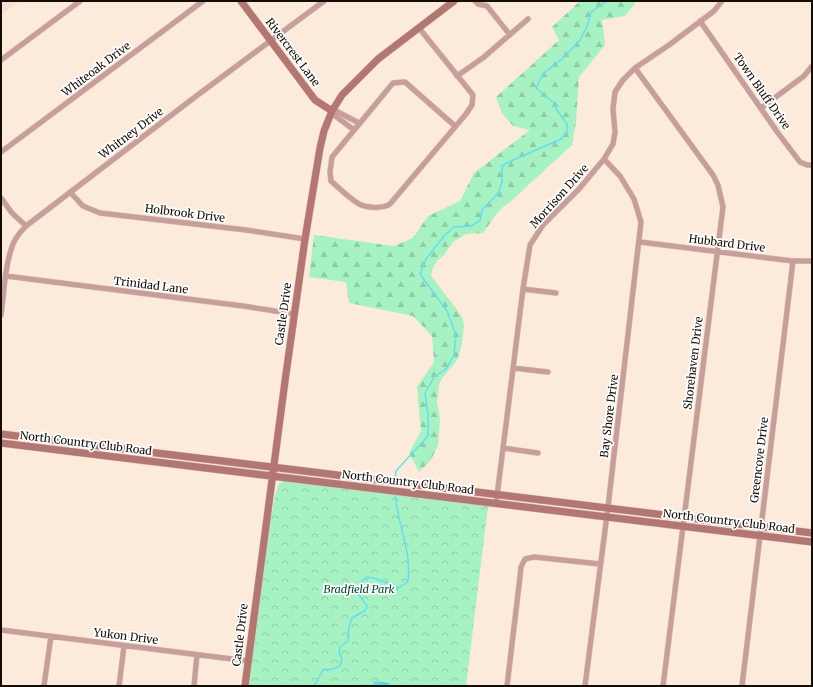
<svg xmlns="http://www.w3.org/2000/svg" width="813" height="687" font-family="Merriweather,serif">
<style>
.education{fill:#f8ddd9}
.forest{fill:url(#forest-firs)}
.park{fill:url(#park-crowns)}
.water{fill:url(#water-ripples)}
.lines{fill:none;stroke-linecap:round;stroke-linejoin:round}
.stream{stroke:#61dff4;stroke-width:1.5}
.street-casing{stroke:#d7c7b8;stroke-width:6}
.secondary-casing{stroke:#d7c7b8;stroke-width:8}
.street{stroke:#c89e9a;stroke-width:5}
.secondary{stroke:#b37672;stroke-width:7}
.labels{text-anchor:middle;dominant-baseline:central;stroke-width:3.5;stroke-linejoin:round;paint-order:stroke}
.street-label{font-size:11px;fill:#130d06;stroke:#fff}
.park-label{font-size:11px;font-style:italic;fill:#004828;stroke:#fff}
</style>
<defs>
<pattern id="forest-firs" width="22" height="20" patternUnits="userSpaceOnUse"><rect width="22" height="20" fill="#a6f2c3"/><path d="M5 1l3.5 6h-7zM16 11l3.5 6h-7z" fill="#8ecea6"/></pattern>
<pattern id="park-crowns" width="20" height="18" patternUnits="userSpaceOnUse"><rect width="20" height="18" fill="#a6f2c3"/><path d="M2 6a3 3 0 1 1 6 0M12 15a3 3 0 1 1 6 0" fill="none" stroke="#8ecea6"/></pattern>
<pattern id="water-ripples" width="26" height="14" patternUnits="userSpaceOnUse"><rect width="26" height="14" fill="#61dff4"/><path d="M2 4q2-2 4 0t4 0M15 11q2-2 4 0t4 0" fill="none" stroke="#53bed0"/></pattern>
</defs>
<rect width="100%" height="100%" fill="#fcebda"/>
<path class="education" d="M1,1H20L1,15Z"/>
<path class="forest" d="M580,1H637L625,16L602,20L605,45L579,77L576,122L572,145L510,202L503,207L497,213L483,233L466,234L453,242L444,255L437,261L433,268L431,276L458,311L463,319L464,327L462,343L458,359L443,377L439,384L437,402L440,419L438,445L431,460L419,472L409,453L421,431L417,387L434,362L432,336L413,316L349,303L346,282L309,277L314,235L394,246L413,238L428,216L460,201L474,173L530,130L513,126L502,113L496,97L559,40L552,27Z"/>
<path class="park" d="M284,481L488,506L466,686H248L266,544L275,495L279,484Z"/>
<path class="water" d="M374,681L390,683V686H373Z"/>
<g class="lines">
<path class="stream" d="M395,480L396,471L428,436V414L425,393L434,377L446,369L454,355L456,335L447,311L420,274L426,259L444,236L454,227L471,226L480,221L482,210L499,192L502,182V166L509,162L561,139L567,132V124L556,109L555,104L536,88L544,73L562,59L580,40L587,27L591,12L607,1
M314,686L323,670L333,669L340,666L342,658L339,653L340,647L348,641L349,627L352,618L366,610L367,606L359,595L358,586L366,577L374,578L399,588L408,581C412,552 397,523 395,494
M363,686L364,685L365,686"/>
<defs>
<path id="street" d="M475,1L478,4L487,6L510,35
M700,21L778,133L800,162L807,165H812
M419,28L473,95L472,105L466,114L390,204C382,209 367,208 359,204C349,198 339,188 331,181L330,172L332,157L393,83L405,82L455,126
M1,60L80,1
M635,68L713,175L718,185L723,207L663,686
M457,76L484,57L528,19
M761,108L804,76L812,66
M332,111H336L359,123
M332,111L334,115L354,130
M1,152L203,1
M70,192L83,206L100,213L246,230L305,239
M1,198L12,213L26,226
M640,242L793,261H812
M6,276L243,306L294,314
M523,289L556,293
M1,315C4,294 4,271 11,250C13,241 19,233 26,226L195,97L324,1
M513,368L548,372
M503,448L538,453
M496,504L523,289L530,245L543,225L579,189L604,159L613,144L615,132L613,109L615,92L623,80L635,68L669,45L714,11L722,1
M1,630L248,661
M44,686L51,636
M119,686L124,646
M194,686L197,655
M507,686L520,577L521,567L525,559L534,557L600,564
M585,686L608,507L641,222L634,199L620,176L604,159
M742,686L793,261"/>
<path id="secondary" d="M241,1L315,100L332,111
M1,434L812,533
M1,443L812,542
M245,686L285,381L305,239L320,148L324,131L332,111L342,95L378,59L454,1"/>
</defs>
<use href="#street" class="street-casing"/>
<use href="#secondary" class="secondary-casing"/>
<use href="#street" class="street"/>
<use href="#secondary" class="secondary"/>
</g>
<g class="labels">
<g class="street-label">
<text transform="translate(293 52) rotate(53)">Rivercrest Lane</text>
<text transform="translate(96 69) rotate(-37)">Whiteoak Drive</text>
<text transform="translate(762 91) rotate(55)">Town Bluff Drive</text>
<text transform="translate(131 133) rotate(-37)">Whitney Drive</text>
<text transform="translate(559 196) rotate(-48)">Morrison Drive</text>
<text transform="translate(185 213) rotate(7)">Holbrook Drive</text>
<text transform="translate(727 243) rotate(7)">Hubbard Drive</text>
<text transform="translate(151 285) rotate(7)">Trinidad Lane</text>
<text transform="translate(283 314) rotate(-82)">Castle Drive</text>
<text transform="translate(693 363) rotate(-83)">Shorehaven Drive</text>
<text transform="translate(609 416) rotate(-83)">Bay Shore Drive</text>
<text transform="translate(86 443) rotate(7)">North Country Club Road</text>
<text transform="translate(759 460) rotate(-83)">Greencove Drive</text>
<text transform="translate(408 482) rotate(7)">North Country Club Road</text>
<text transform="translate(729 521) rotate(7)">North Country Club Road</text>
<text transform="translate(240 635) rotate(-83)">Castle Drive</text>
<text transform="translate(126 636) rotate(7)">Yukon Drive</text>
</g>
<g class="park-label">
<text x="359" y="589">Bradfield Park</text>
</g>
</g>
<rect width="813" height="687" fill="none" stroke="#130d06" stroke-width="4"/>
</svg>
